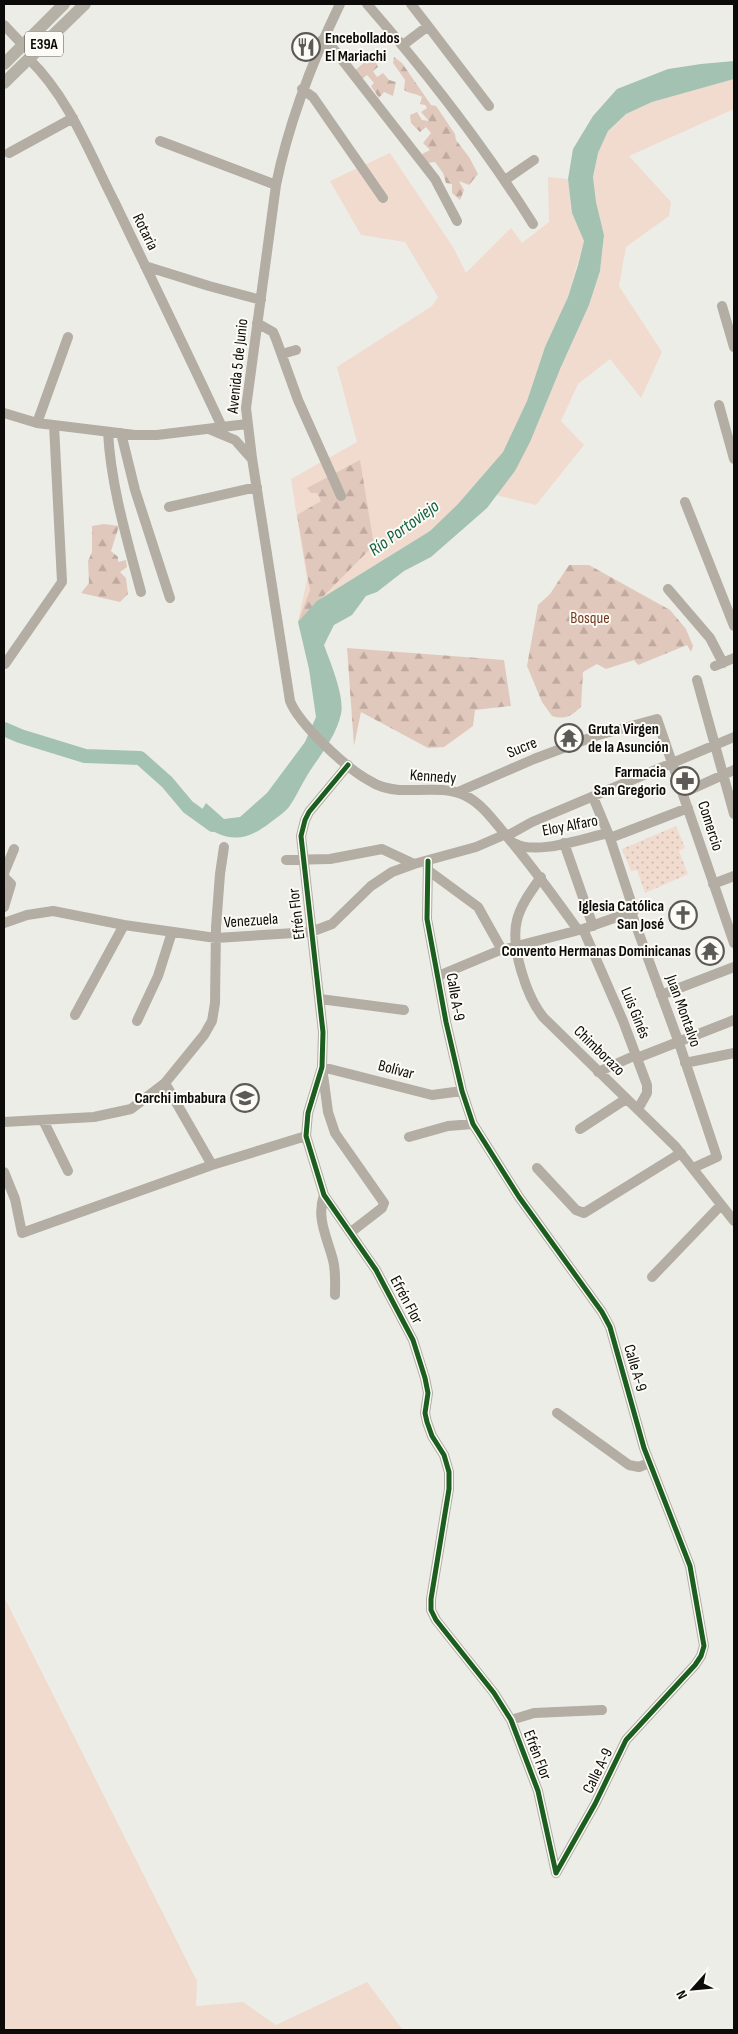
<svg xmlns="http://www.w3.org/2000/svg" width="738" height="2034" font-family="'Sofia Sans Condensed',sans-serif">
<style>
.green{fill:#f1dace}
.forest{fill:url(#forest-firs)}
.park{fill:url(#park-dots)}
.water{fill:#a3c2b1}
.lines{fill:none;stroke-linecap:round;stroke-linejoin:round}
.river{stroke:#a3c2b1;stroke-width:14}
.minor{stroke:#b3ada4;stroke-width:10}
.major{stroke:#b6b1a7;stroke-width:12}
.cycleway-casing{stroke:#fcfbf5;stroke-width:8}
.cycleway{stroke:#1b5e20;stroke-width:5}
.labels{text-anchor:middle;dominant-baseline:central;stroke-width:4;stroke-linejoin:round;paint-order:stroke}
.shield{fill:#fcfbf5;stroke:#545350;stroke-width:1}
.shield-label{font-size:15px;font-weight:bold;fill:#0c0b09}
.poi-label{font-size:16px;font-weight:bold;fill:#0c0b09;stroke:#fcfbf5;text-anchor:end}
.street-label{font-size:16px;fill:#0c0b09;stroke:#fcfbf5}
.park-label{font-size:16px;fill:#70371d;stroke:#fcfbf5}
.water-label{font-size:18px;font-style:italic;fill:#116042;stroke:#fcfbf5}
</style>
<defs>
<pattern id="forest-firs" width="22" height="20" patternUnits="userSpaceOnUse" patternTransform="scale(1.25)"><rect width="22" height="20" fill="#e1c8bc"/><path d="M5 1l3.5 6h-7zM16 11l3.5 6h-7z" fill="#c0aaa0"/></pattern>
<pattern id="park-dots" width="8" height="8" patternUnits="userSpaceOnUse" patternTransform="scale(1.25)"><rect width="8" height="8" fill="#f1dace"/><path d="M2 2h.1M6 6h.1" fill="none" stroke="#cdbab0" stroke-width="1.8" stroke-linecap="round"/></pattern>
</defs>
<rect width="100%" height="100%" fill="#edede8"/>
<path class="green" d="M734,79V109L629,156L671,202L669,216L626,247L619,286L662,352L641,398L610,359L578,384L561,421L584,445L536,505L496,495L515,471L589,305L600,271L604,235L596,202L593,177L598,153L608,131L626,114L652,102Z
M390,153L453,247L466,273L511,228L522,243L549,222L548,177L568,179L572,213L584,241L568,297L545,347L527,401L503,452L458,504L430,531L317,601L298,622L307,579L291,479L357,442L337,367L432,306L438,297L405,242L361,235L330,181Z
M4,1597L197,1981L196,2006L243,2002L276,2025L367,1982L403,2030H4Z"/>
<path class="forest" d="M394,57L402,63L431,105L436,106L455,134L456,140L469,157L478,174L469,185L459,181L464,190L460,200L452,193V184L446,183L443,173L435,162L427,163L422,154L430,150L423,143L431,133L426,127L420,132L411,123L410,115L417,112L422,120L429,121L421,112L427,108L425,105L420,104L422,97C415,93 410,94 404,90L405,80L393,63Z
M374,58L378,67L373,71L377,77L383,73L389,80L396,82L393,96L384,92L379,98L371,86L374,83L367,75L360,80L354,71L365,62L367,64Z
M360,460L374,545L298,622L310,590L297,515L321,501L317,493H311L307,488Z
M104,524L119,526L111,551L118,557V562L126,560L127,567L120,572L126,578L128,594L120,602L81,593L89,583L88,561L92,552V526Z
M569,565H589L670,610L686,629L693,646L691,652L687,645L638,665L634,660L606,669L597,664L583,672L581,707C571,716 566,720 552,716L542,702L527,666L538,605L550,594Z
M347,648L504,660L511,706L475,710L473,726L444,747L428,748L361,712L354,746Z"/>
<path class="park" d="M676,826L685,848L679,851L688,874L645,893L637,870L631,871L622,849Z"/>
<path class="water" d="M734,61V79L652,102L626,114L608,131L598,153L593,177L596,202L604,235L600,271L589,305L561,367L530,442L515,471L487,508L431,557L404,571L377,592L366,596L352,615L334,625L324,645C330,662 345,696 341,714C336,737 320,755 308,774C301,785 296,797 289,807C284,813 277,817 271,822C242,845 224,841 196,820L206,803L224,819L240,817L267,793L305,742L316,717L309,669L298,622L317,601L430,531L458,504L503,452L527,401L545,347L568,297L578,265L584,241L572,213L568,179L573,149L593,116L617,89L668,69L701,64Z"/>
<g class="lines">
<path class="river" d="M4,729L20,736L85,756L140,758L167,782L188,807L213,825"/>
<path class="minor" d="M340,4C312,62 289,121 276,185L246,408L252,458L290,701C299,724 347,769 370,781C379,787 388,789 399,790C420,791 447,786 466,796C482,804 493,820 504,833C531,864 554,897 578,930
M367,4C427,73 484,146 533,224
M411,4L428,26
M4,25L23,45
M322,40L332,47L435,179L457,221
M403,45L428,26L489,106
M29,59C69,98 89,152 114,201C150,276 187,352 222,427
M302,89L313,97L383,198
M160,141L276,185
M9,153L73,118
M505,180L534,160
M145,266L209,286L261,300
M722,306L734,347
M257,323L273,332L276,339L298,400L341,496
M282,354L296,350
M719,405L734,459
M4,413L37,423L135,435H157L247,424
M37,423L68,337
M211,430L235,440L251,458
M108,432C111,487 127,539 141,592
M121,433L135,490L170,598
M685,502L734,626
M169,507L257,487
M668,589L710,638L723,663
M5,664L62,582L54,425
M715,666L734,658
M697,680L734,814
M348,765L309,812L305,820L301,836L323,1032L322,1067L308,1113L306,1136L324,1195L376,1270L413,1340L425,1378L428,1393L425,1413L427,1422L432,1436L444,1455L449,1472V1489L431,1599V1610L436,1620L494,1693L511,1720L538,1791L556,1873
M458,792L534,759L595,736L657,719L734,943
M683,793L734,770
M593,797L610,838L634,911L631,912L679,1043L717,1157L693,1168
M507,836L532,822L734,737
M514,843C536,856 584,838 608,833L610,838L688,808
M564,843L593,926
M286,860L330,859L382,849L414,864
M428,861L427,919L446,1022L462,1091L473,1124L519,1197L602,1312L610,1327L644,1448L690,1566L704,1646L701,1656L695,1665L626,1740L595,1804L556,1873
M429,871L478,907L502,950
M541,877C532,890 521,904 517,920C510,947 527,998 544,1018L675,1146L734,1221
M713,884L734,876
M4,907L11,884L4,877V873L14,849
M4,923L27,915L53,911L124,925L216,938L311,932L332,924L371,886L392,872L414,864L476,847L506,834
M583,929L623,1021L647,1085V1093L638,1109
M438,976L498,951L583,929L634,911
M661,995L734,967
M320,999L404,1010
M75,1015L124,925
M137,1021L158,976L172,932
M637,1058L734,1020
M685,1063L734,1053
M598,1072L636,1055
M165,1083L212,1165
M43,1120L68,1171
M4,1122L94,1117L131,1109L165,1083L204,1035L212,1021L215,1003L216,927L220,874L224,847
M580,1129L626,1099
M409,1137L448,1126L473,1124
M537,1168L576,1210L584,1213L681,1153
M4,1172L15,1199L22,1233L212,1165L306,1136
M324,1195C316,1218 327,1237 333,1260C336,1271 335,1284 335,1295
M351,1232L382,1208L384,1203L335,1133L328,1112L322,1067L432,1095L462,1091
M652,1277L721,1205
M557,1413L629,1465L639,1467L649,1463
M511,1720L534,1713L602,1710"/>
<path class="major" d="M4,64L64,4
M4,83L85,4"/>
<defs>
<path id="cycleway" d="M348,765L309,812L305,820L301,836L323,1032L322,1067L308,1113L306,1136L324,1195L376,1270L413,1340L425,1378L428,1393L425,1413L427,1422L432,1436L444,1455L449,1472V1489L431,1599V1610L436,1620L494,1693L511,1720L538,1791L556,1873
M428,861L427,919L446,1022L462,1091L473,1124L519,1197L602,1312L610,1327L644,1448L690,1566L704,1646L701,1656L695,1665L626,1740L595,1804L556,1873"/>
</defs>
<use href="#cycleway" class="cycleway-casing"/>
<use href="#cycleway" class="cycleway"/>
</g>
<defs>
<symbol id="restaurant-ring" viewBox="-11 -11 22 22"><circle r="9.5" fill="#fcfbf5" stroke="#5b5a57" stroke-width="1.5"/><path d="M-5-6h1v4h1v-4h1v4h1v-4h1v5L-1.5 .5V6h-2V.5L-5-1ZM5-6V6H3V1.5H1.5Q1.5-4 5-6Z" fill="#5b5a57"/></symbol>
<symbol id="temple-ring" viewBox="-11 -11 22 22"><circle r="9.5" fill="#fcfbf5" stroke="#5b5a57" stroke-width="1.5"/><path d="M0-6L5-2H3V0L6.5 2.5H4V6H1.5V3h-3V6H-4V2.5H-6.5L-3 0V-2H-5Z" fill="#5b5a57"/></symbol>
<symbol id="pharmacy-ring" viewBox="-11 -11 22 22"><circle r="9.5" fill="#fcfbf5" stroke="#5b5a57" stroke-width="1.5"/><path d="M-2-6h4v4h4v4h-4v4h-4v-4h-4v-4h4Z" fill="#5b5a57"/></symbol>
<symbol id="church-ring" viewBox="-11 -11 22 22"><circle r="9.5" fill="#fcfbf5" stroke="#5b5a57" stroke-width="1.5"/><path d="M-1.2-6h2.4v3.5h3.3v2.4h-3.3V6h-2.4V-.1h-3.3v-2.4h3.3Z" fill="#5b5a57"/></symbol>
<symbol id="school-ring" viewBox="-11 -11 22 22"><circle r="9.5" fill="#fcfbf5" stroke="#5b5a57" stroke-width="1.5"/><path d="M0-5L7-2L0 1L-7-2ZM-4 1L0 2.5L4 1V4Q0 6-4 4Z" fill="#5b5a57"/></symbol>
</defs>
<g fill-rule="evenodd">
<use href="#restaurant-ring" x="290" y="31" width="32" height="32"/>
<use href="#temple-ring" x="553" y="722" width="32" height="32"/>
<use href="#pharmacy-ring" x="669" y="765" width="32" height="32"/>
<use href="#church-ring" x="667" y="899" width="32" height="32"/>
<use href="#temple-ring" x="694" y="935" width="32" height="32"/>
<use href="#school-ring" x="229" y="1082" width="32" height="32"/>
</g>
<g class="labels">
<rect class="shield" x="25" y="31.5" width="38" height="25" rx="4"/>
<g class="shield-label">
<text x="44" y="44">E39A</text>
</g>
<g class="poi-label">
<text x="325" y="38" text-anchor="start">Encebollados<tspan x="325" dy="18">El Mariachi</tspan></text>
<text x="588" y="729" text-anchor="start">Gruta Virgen<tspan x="588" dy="18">de la Asunción</tspan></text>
<text x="666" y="772">Farmacia<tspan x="666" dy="18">San Gregorio</tspan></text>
<text x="664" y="906">Iglesia Católica<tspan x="664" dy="18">San José</tspan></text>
<text x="691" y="951">Convento Hermanas Dominicanas</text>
<text x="226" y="1098">Carchi imbabura</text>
</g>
<g class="street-label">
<text transform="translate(145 232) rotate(64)">Rotaria</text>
<text transform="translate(238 366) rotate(-84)">Avenida 5 de Junio</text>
<text transform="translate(522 748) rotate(-22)">Sucre</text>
<text transform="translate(433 777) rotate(4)">Kennedy</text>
<text transform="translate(570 826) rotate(-11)">Eloy Alfaro</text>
<text transform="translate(710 826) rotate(72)">Comercio</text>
<text transform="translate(297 914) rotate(-97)">Efrén Flor</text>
<text transform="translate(251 921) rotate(-4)">Venezuela</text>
<text transform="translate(455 997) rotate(80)">Calle A-9</text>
<text transform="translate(683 1011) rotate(70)">Juan Montalvo</text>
<text transform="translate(635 1013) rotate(68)">Luis Ginés</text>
<text transform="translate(599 1051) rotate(44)">Chimborazo</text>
<text transform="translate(396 1070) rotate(15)">Bolívar</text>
<text transform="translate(406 1300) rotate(62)">Efrén Flor</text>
<text transform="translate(635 1368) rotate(74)">Calle A-9</text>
<text transform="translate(537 1755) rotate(69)">Efrén Flor</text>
<text transform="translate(598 1771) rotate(-64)">Calle A-9</text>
</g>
<g class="park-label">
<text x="590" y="618">Bosque</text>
</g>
<g class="water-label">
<text transform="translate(404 528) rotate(-36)">Río Portoviejo</text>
</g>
</g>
<rect width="738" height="2034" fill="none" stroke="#0c0b09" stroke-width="10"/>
<g transform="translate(693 1989) rotate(243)" stroke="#fcfbf5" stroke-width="4" paint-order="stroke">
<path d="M0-4L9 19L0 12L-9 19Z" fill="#0c0b09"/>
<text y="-8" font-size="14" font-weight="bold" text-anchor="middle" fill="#0c0b09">N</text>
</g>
</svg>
